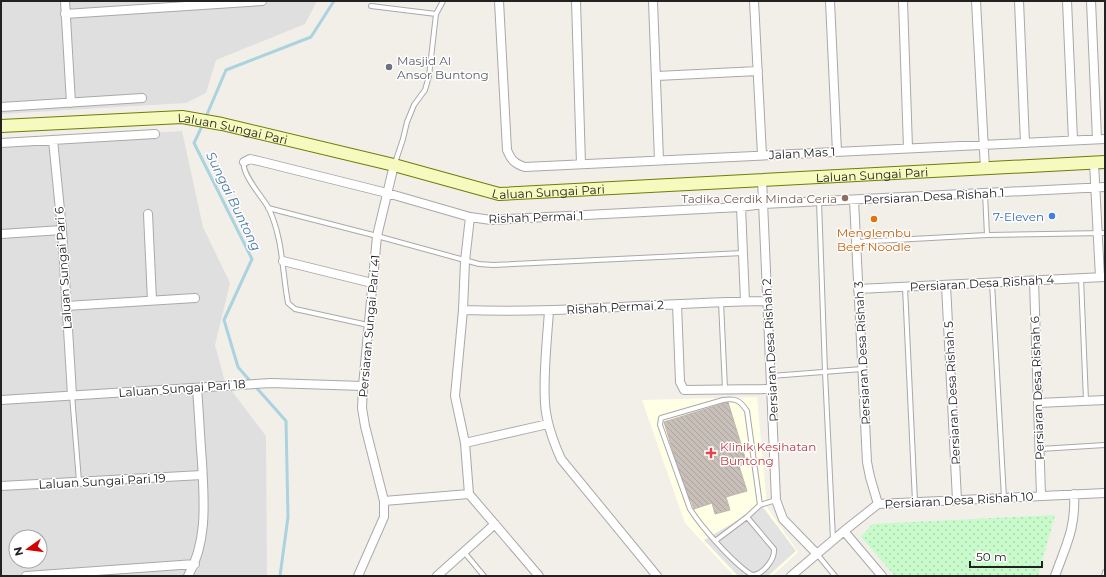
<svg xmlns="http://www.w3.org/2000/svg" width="1106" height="577" font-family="Montserrat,sans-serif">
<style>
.residential{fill:#e0dfdf;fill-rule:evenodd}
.education{fill:#ffffe5}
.park{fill:url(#park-dots)}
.parking{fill:#e2e2e2}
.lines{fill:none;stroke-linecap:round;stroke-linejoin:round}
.stream{stroke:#aad3df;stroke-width:3}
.building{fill:url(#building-back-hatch);stroke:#c4b6ab}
.lane-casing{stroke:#a9a9a9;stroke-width:6}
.street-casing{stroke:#a9a9a9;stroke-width:10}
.secondary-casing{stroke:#707d05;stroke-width:14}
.lane{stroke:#fff;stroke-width:4}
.street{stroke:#fff;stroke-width:8}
.secondary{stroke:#f7fabf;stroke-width:12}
.worship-dot{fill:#6b7280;stroke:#fff;stroke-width:1.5}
.education-dot{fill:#8d6e63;stroke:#fff;stroke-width:1.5}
.shop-dot{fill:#3f7fe0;stroke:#fff;stroke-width:1.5}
.food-dot{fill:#e8710a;stroke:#fff;stroke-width:1.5}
.health-dot{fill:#e0444e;stroke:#fff;stroke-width:1.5}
.labels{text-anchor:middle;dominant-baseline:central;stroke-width:3;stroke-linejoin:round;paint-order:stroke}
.worship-label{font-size:12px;fill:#5b616d;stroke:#fff;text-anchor:start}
.street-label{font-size:12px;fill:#222;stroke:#fff}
.education-label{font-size:12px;fill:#785e54;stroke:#fff;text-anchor:end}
.shop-label{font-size:12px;fill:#366cbe;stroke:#fff;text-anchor:end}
.food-label{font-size:12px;fill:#c56008;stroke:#fff}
.health-label{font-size:12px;fill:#be3a42;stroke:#fff;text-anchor:start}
.water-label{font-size:13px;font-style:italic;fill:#4a7aab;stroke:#fff}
</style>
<defs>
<pattern id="park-dots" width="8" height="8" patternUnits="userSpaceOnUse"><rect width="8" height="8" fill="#c8facc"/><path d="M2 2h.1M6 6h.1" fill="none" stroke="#acd6af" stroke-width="1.8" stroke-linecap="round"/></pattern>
<pattern id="building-back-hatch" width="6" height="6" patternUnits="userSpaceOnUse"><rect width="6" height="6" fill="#c7bfb8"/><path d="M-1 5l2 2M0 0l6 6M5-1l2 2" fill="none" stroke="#aba49e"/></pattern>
</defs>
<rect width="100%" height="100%" fill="#f2efe9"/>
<path class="residential" d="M1,1H317L305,24L216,60L206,93L186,103L1,114Z
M182,131L203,227L230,283L215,345L225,382L266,436L267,576H1V142ZM16,537H40V561H16Z"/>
<path class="education" d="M757,397L767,507L798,552L772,576H734L685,523L642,400Z"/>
<path class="park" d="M1055,515L1038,576H895L861,537L872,524Z"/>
<path class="parking" d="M762,506L796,551L768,576H738L704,540Z"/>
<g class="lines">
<path class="stream" d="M205,119L226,70L311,37L334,1
M203,124L194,143L252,259L224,320L238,367L251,382
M255,386L286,421L288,517L280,576"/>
</g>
<path class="building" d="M728,402L747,464L739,466L747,491L726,497L730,510L715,514L712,503L694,509L691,500L688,501L664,422Z"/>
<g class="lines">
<defs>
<path id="lane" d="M371,6L436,14
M244,162C241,173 262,197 268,207C283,237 282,271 288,303L295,309L368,325
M395,163L403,139L407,122L414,105L425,90L429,76L436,14L443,1
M819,201L825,372L833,539
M268,208L377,236L479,264L493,265L743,253
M987,235L1105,233
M856,242L987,235L985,193
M1081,278L1086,401
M992,283L1004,498
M905,287L915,502
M721,302L725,389
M771,376L862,369
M72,395L79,481
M1040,449L1105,445
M760,505L747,411C740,400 735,398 723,400L661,418L660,425L690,509C702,528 734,564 752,575C763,575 775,559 774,549L747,517L760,505L776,500
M715,541L747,517
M464,552L484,576
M817,554L835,576
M1104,576L1105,572"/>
<path id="street" d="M65,1L71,103
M499,1L507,150C511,160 515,164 525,167L1105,139
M576,1L581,164
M653,1L659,160
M754,1L762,155
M830,1L837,152
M903,1L908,148
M976,1L985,169
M1019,1L1025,143
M1067,1L1073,140
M1091,1L1097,139
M65,14L262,1
M657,76L758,71
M1,107L142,98
M53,140L62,230L72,395
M1,143L155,134
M244,162L250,159L263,162L387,193L470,217L491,220L741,207L763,204L1105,187
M1094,163L1100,277
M762,179L776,500L783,519L817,554
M854,200L867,462L870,477L878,504
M741,207L745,301
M148,214L152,300
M1,234L62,230
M283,261L372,283
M1034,281L1041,496
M946,285L957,500
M858,289L1105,277
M677,304L680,382L684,390L771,389
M66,306L195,298
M463,310C565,314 666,302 767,301
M549,311C547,341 543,374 545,403C546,423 553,441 561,459L657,576
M1,400L271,383L363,386
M1038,403L1105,400
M465,443L548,424
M1,486L202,475
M469,494L465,443L455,396L463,310L465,261L470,217
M384,501L469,494L539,576
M844,531L882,576
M26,576L195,564
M188,576C208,541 204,501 202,462C200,437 199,413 197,388
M358,576L384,517V501L365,426L362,408L363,386L377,236L394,165
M437,576L495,524
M791,576L844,531L878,504L1105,493
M1055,576C1066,545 1076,528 1074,494"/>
<g id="secondary">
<path id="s1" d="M1,126L182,117L222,124L394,165L499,194L1105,162"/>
</g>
</defs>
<use href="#lane" class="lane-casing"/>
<use href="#street" class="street-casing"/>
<use href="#secondary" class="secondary-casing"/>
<use href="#lane" class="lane"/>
<use href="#street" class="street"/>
<use href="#secondary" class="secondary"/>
</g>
<circle class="worship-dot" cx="389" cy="67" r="4"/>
<circle class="education-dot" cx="845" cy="198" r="4"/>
<circle class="shop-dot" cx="1052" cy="216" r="4"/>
<circle class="food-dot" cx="874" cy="219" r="4"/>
<path class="health-dot" d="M709 447h4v4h4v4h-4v4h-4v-4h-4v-4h4z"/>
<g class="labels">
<g class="worship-label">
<text x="397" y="60">Masjid Al<tspan x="397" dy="14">Ansor Buntong</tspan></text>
</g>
<g class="street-label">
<text stroke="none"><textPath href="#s1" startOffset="233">Laluan Sungai Pari</textPath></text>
<text transform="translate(802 153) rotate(-3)">Jalan Mas 1</text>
<text stroke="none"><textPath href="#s1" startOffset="881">Laluan Sungai Pari</textPath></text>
<text stroke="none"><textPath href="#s1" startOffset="557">Laluan Sungai Pari</textPath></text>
<text transform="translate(934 196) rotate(-3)">Persiaran Desa Rishah 1</text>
<text transform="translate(536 217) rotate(-2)">Rishah Permai 1</text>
<text transform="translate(63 268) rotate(-94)">Laluan Sungai Pari 6</text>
<text transform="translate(982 283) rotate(-3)">Persiaran Desa Rishah 4</text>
<text transform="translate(615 307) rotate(-3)">Rishah Permai 2</text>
<text transform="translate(369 326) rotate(-85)">Persiaran Sungai Pari 41</text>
<text transform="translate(770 350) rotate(-93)">Persiaran Desa Rishah 2</text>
<text transform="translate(862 353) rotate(-93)">Persiaran Desa Rishah 3</text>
<text transform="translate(182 388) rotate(-4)">Laluan Sungai Pari 18</text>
<text transform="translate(1037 388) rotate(-92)">Persiaran Desa Rishah 6</text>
<text transform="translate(952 393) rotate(-93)">Persiaran Desa Rishah 5</text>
<text transform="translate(102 481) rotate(-3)">Laluan Sungai Pari 19</text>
<text transform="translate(959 500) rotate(-3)">Persiaran Desa Rishah 10</text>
</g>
<g class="education-label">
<text x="837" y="198">Tadika Cerdik Minda Ceria</text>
</g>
<g class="shop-label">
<text x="1044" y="216">7-Eleven</text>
</g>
<g class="food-label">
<text x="874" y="232">Menglembu<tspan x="874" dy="14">Beef Noodle</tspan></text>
</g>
<g class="health-label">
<text x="720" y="446">Klinik Kesihatan<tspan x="720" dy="14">Buntong</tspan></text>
</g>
<g class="water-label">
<text transform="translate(234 201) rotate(64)">Sungai Buntong</text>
</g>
</g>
<rect width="1106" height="577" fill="none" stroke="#222222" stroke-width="4"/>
<g transform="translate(28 549) rotate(256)"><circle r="19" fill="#ffffff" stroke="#a7a7a7"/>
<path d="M0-3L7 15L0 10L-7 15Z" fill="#d40000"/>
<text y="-6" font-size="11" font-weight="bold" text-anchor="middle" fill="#222222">N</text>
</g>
<path d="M970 561v6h72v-6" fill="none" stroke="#222222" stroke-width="2"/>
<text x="976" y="561" font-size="12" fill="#222222" stroke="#ffffff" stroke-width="3" paint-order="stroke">50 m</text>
</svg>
